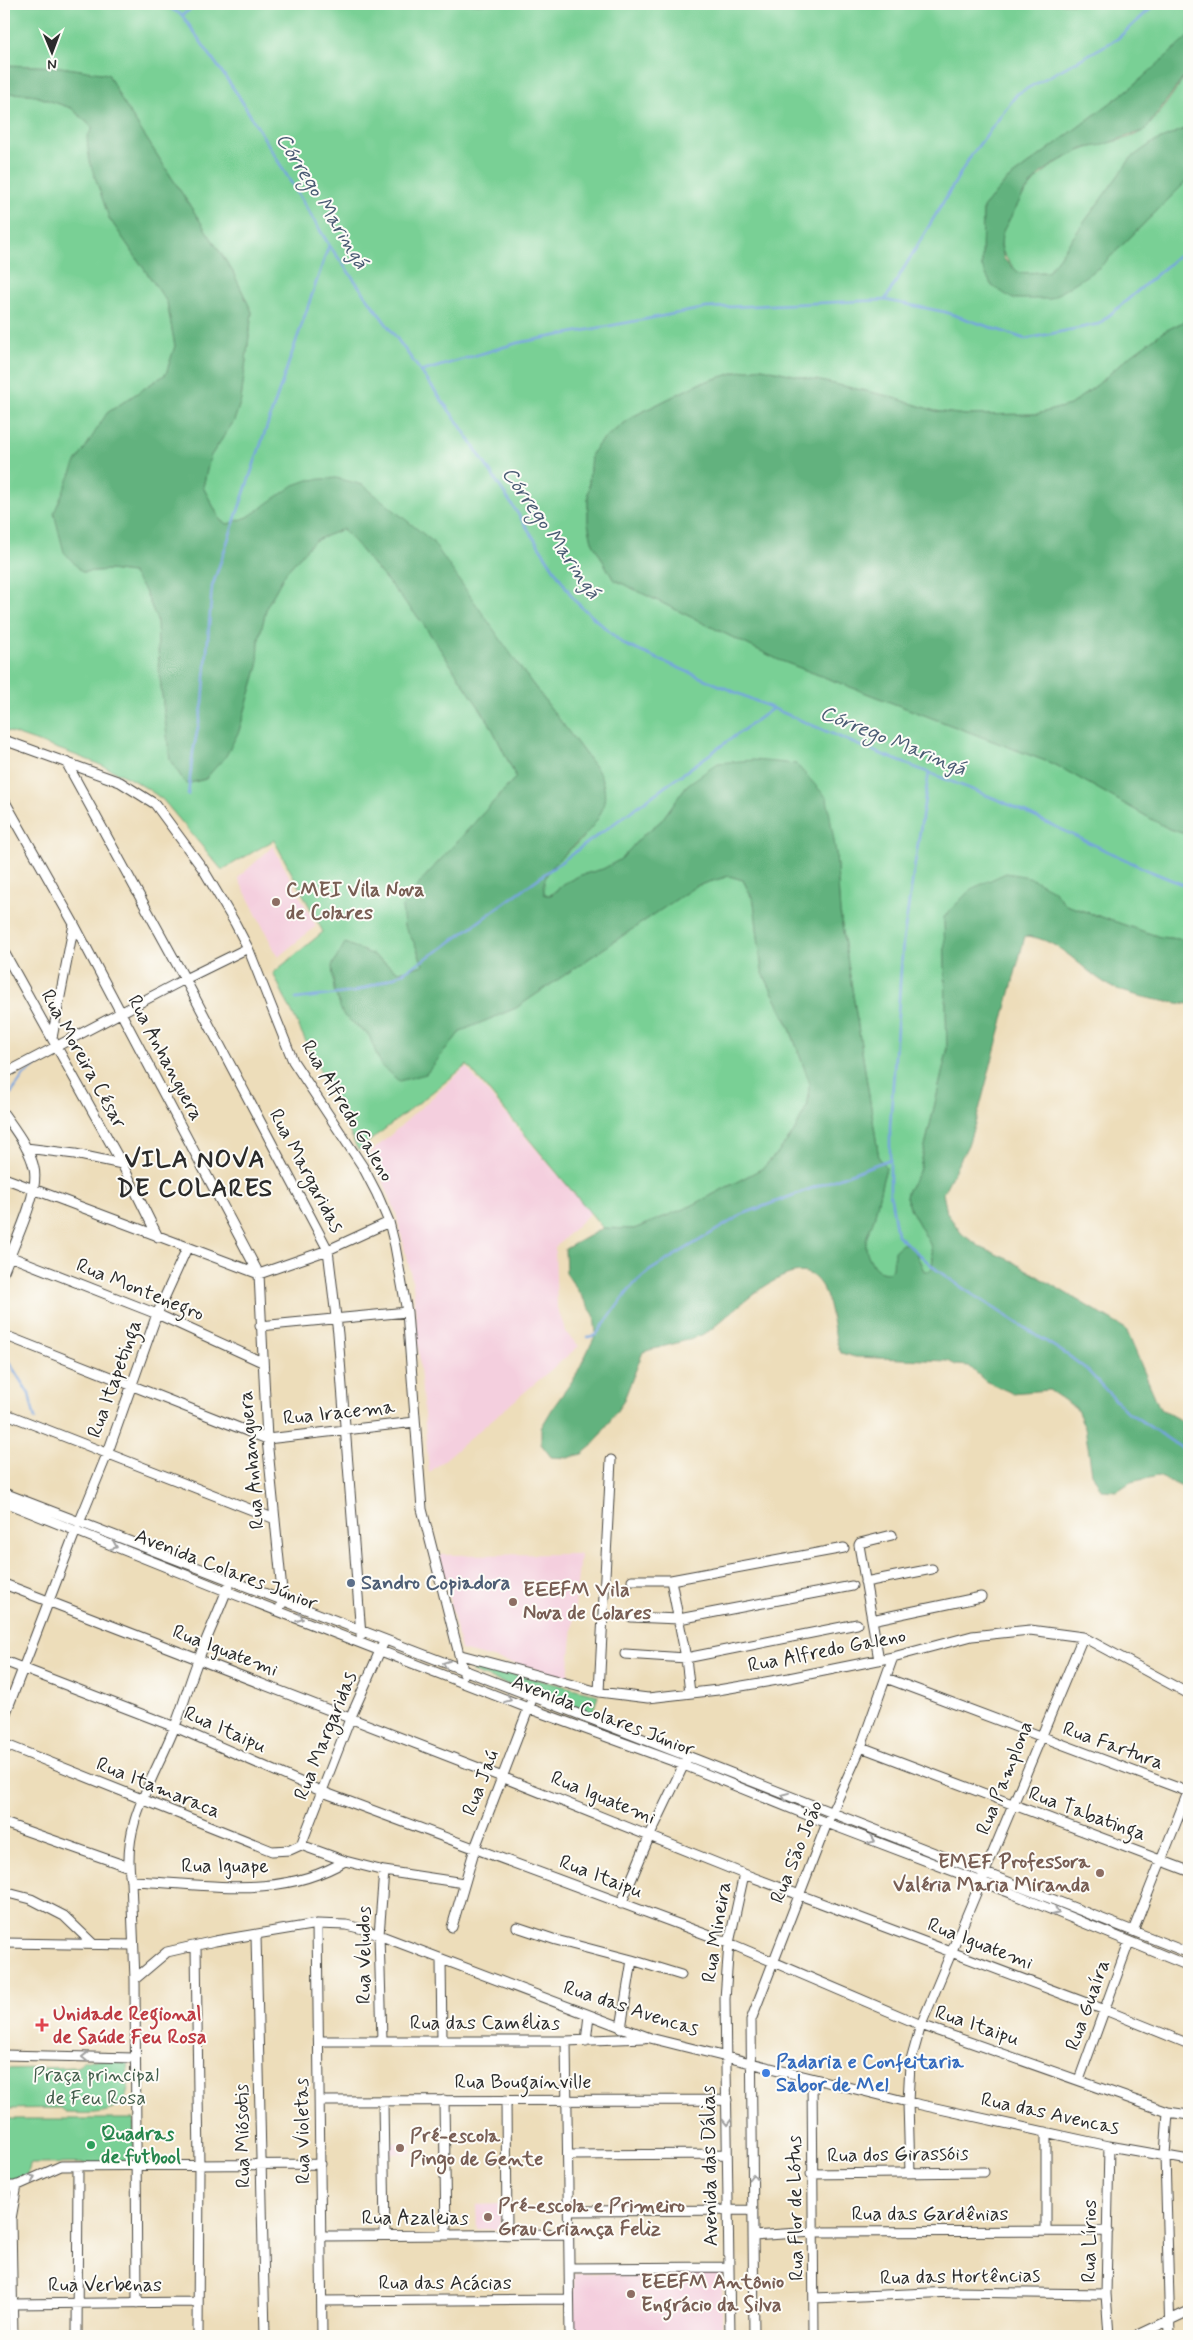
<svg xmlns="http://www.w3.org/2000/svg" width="1193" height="2340" font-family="Mynerve,sans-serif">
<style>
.built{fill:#f4cfde}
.green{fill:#79d095;stroke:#527e60}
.forest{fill:#62b27e;stroke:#466e54}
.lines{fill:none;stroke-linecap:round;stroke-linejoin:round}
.stream{stroke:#76a4df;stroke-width:2.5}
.minor-casing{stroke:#484640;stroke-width:11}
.minor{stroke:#fff;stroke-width:9}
.oneway{stroke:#a0a0a0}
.education-dot{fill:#8d6e63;stroke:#fdfcf7;stroke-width:2}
.service-dot{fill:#5c6f8a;stroke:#fdfcf7;stroke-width:2}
.health-dot{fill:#e0444e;stroke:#fdfcf7;stroke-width:2}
.shop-dot{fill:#3f7fe0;stroke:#fdfcf7;stroke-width:2}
.leisure-dot{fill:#2e9e5b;stroke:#fdfcf7;stroke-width:2}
.labels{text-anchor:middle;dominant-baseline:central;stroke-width:4;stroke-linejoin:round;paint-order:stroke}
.education-label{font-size:20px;font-weight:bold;fill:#785e54;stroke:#fdfcf7;text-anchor:start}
.street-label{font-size:20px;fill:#2b2b2b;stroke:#fdfcf7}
.service-label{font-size:20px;font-weight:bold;fill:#4e5e75;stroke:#fdfcf7;text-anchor:start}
.health-label{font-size:20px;font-weight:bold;fill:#be3a42;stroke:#fdfcf7;text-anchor:start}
.shop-label{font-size:20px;font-weight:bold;fill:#366cbe;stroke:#fdfcf7;text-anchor:start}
.park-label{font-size:20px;fill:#425d4b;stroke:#fdfcf7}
.leisure-label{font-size:20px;font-weight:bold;fill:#27864d;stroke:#fdfcf7;text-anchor:start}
.water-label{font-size:21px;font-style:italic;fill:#495b73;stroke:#fdfcf7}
.district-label{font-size:25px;font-weight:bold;letter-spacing:1px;fill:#2b2b2b;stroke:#fdfcf7}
</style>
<rect width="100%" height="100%" fill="#fdfcf7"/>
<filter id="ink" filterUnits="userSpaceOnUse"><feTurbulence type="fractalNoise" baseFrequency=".02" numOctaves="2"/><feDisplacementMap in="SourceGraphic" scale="10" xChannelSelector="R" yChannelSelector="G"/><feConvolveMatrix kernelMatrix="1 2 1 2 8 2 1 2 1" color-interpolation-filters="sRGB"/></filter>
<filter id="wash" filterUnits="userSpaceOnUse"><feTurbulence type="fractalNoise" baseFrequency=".0096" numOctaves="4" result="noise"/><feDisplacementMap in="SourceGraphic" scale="20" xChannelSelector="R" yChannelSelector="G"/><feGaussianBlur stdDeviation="1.12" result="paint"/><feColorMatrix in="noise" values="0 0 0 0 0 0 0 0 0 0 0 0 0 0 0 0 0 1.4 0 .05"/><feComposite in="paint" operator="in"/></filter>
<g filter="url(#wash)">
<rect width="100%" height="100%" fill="#edddba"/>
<path class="built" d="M273,846L316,926L278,957L238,878Z
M466,1067L590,1213L555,1247L557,1308L567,1334L579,1346L429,1473L413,1284L396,1213L384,1183L367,1156Z
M580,1554L568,1677L461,1650L440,1555Z
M389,2143H411V2153L389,2154Z
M500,2204V2229H477L476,2205Z
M722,2272V2336H574V2274Z"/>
<path class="green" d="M4,4H1189V36L1187,40L1133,86L1006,181L983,208L982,267L992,286L1100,267L1189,179V319L1163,332L1126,359L1097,385L1070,405L1037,414L965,415L935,411L888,396L762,368L737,372L698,384L634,416L602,440L591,454L588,496V523L592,541L613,579L779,660L1056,765L1169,829L1189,835V940L1160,937L1066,905L1053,890L944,917L947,1052L919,1172L908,1190L906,1197L911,1210L930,1244L933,1258L932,1268L929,1271H924L920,1262H894L893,1269L890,1272C881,1272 875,1270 871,1262C858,1239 873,1230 876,1210C879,1195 882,1182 886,1168L879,1158L840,913L836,853L687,785L661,821L642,836L621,859L603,869L581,875L565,883L550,895H545C536,868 571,853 584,836C590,830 596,783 598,771L522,670L308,480C280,492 258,519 227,524L221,521L203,487L210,457L234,421L241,400L252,312L233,272L122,101L108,74L60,67L4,65Z
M1189,70V127L1152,143L1131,158L1048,272L1019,273C1000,254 996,244 1008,220C1026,186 1048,162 1085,149C1104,142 1125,142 1143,131C1152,125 1182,82 1189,70Z
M4,93L30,94L71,108L93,128L109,218L167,302L175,346L166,374L107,413L82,572L109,570L132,573L145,591L157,620L159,670L170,760L186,784L206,779L239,731L258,666L259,639L267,606L286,572L314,541L343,529L422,622L489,722L516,777L423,879L404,926L415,944L423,965L399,972L371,954L343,1015L369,1035L381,1066L426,1074L461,1031L516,1008L696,886L729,876L743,880L754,902L762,971L789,1026L809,1081L808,1104L794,1132L779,1151L763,1168L691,1206L634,1229L603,1228L467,1065L358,1150L273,973L323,932L274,840L222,870L163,800C122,767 53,748 4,730Z
M474,1664L592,1693L598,1696L592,1714L472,1672Z
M84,2060H127C127,2069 130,2083 127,2092C120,2118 86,2113 66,2113L61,2108L4,2109V2069L77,2067Z
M4,2119H134V2163L30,2164C29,2178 16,2186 4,2178Z"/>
<path class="forest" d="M1189,36V70L1145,130L1103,145L1085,148L1057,162L1041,173L1024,193L1002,233L1001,246L1004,259L1019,273L1048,272L1131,158L1152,143L1189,127V179L1100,267L1050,299H1013L992,286L982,267L983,208L1006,181L1133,86Z
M4,65L60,67L108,74L122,101L233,272L252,312L241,400L234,421L210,457L203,487L221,521L228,524L248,517L294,485L308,480L336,478L363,485L432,541L522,670L598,771C631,833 531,854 545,895H551L565,883L581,875L603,869L621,859L642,836L661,821L687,785L718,763L753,760L796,764L827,798L836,853L840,913L879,1158L886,1168C882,1182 879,1195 876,1210C873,1230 858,1239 871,1261C875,1270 880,1272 890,1272L893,1269L894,1251L902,1244H909L915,1251L924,1271H929L932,1268L933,1258L930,1244L911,1210L906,1197L908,1190L919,1172L947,1052L944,917L971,889L1006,873L1029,877L1053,890L1066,905L1160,937L1189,940V1004C1168,1003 1133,996 1114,988C1083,973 1061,938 1025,936L978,1114L968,1145L943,1193L947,1213L962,1234L982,1248L1012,1261L1126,1329L1160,1409L1189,1425V1490L1158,1476L1131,1482L1117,1491L1101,1490L1092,1473L1085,1428L1076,1408L1049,1390L1012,1393L985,1381L969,1366L956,1365L948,1361L855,1357L841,1353C830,1331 834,1296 815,1278C790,1253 728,1317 709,1331C695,1340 659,1347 643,1352L623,1402L594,1444L582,1454L568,1458L551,1457L541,1444V1428L554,1406L575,1377L596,1334L594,1315L566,1273L565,1249L603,1228L634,1229L691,1206L763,1168L779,1151L794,1132L808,1104L809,1081L789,1026L762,971L754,902L743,880L729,876L696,886L516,1008L461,1031L426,1074L399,1081L381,1066L369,1035L343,1015L334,990L332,966L345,943L371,954L399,972L423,965L415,944L404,926L402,907L423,879L516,777L489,722L422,622L343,529L314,541L286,572L267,606L259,639L258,666L239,731L226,756L205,779L186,784L170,760L159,670L157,620L145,591L132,573L109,570L82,572L64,552L54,513L75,464L107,413L166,374L175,346L167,302L109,218L89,160L87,137L93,128L71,108L30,94L4,93Z
M1189,319V835L1169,829L1056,765L779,660L613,579L592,541L588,523V496L591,454L602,440L634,416L698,384L737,372L762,368L888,396L935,411L965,415L1037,414L1070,405L1097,385L1126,359L1163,332Z"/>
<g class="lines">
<path class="stream" d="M162,4L182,15L238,95L329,245L459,424L575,601L623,644L858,745L1001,801L1147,870L1189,887
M182,15L199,4
M885,300L970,157L1017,94L1117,39L1156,4
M420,372L517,343L706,308L885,300L945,312L1025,339L1099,324L1189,247
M929,772L903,941L890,1127V1192L897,1235L937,1270L961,1287L1069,1356L1086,1369L1125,1410L1189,1453
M188,795L193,752L203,703L212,587L329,245
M296,999L354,992L384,981L399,975L441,949L772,709
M8,1098L24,1075L51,1055
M588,1337L596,1335L633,1285L649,1271L743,1214L890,1159
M4,1354L29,1394L35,1419"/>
</g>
</g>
<g filter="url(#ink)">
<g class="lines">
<defs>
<path id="minor" d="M4,740L120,782L155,804L203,869L235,923L248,948L293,1061L363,1167L377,1194L389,1222L395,1246L407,1312L422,1509L464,1674
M66,762L185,979L328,1250L338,1334L361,1635
M4,800L74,924L259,1274L267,1439L283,1601L281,1605
M4,952L122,1164L158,1237
M52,1038L74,924
M4,1074L185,979L248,948
M4,1114C15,1130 30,1149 34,1168C40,1193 13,1246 4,1271
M26,1148L75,1154L122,1164
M4,1178L259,1274L328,1250L389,1222
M4,1254L157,1314L262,1362
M260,1326L407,1312
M4,1335L267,1439L415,1422
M4,1413L275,1519
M4,1493L695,1759L1189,1953
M4,1502L226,1591L528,1708L684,1765L827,1823L1011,1893L1189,1966
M79,1523L108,1452L157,1314L187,1248
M632,1580H671L686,1658L690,1693
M671,1580L844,1548
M865,1582L932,1569
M4,1584L502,1777L744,1874L1105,2010L1189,2044
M631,1617L679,1619L852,1586
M872,1620L981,1597
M625,1654L686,1658L857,1624
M461,1655L599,1692L648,1698L718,1690L789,1678L893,1657L972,1636L1030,1630L1083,1637L1189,1694
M879,1660L859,1545L860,1543L892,1535
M4,1661L175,1727L323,1792L729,1943L921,2025L1168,2112L1189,2115
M886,1678L1189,1792
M599,1692L611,1460
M4,1718L76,1530
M4,1744L272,1851L290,1850L301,1845
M861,1747L1189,1871
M4,1823L129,1867
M301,1845L350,1719L383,1644
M301,1845L345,1861L384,1871L464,1883
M131,1881C203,1883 279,1901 345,1861
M4,1892L31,1899L64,1916L92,1943
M621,1904L650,1835L686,1760
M317,1924L322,2336
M452,1927L475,1848L531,1702
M517,1927L556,1940L632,1960L621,2028
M1133,1931L1189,1790
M256,1936L265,2336
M4,1943L132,1945
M196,1946L199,2165L198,2336
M441,1960L442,2040
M632,1960L681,1975
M135,1979L167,1952L215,1941L317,1924L346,1925L363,1929L650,2038L908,2102L1109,2146L1189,2160
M382,2040L379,1935L384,1871
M319,2041H566L645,2038
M566,2041L570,2336
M586,2041L589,2015
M4,2055L134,2058
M812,2079L814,2336
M1079,2080L1129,1942
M444,2100L446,2235
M506,2100L507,2235
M321,2101L727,2100
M383,2101L385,2235
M1168,2112L1165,2155L1170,2336
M568,2155L727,2154
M910,2173L908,2102L910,2064L921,2025L1083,1637
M811,2174L984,2172
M4,2186H16L61,2166L321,2164
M4,2197L10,2217
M569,2211L753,2210
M1046,2231V2132
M321,2236L569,2234
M753,2236L814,2232L1108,2231
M569,2268L729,2267
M815,2298L953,2292L1106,2294
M322,2301L569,2299
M137,2303L135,1979L131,1881C120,1824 156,1776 175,1726C184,1704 190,1680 199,1658C208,1634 219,1611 228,1587
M13,2304L197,2302
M13,2336L11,2219L17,2185
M77,2336L78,2166
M730,2336L725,1999L729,1943L744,1874
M754,2336L751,2020L827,1823L861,1747L893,1657
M1109,2336L1106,2294L1109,2146
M1136,2336L1189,2311"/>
</defs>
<use href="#minor" class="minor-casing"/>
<use href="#minor" class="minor"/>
</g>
<defs><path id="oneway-chevron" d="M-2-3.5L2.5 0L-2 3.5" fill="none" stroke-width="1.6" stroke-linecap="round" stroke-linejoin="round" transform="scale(1.25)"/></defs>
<g class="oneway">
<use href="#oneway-chevron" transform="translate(114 1546) rotate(22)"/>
<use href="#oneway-chevron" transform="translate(300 1618) rotate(21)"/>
<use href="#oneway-chevron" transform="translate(446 1664) rotate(-159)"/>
<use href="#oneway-chevron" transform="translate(508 1699) rotate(22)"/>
<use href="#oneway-chevron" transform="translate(785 1796) rotate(-158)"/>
<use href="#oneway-chevron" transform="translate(872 1840) rotate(21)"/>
<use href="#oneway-chevron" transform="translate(1056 1912) rotate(23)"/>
<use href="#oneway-chevron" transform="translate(85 2057) rotate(-179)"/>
<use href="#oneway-chevron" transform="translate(727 2122) rotate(89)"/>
<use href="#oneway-chevron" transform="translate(753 2177) rotate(-90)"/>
<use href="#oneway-chevron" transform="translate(32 2178) rotate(-27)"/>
</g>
</g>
<g class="education-dot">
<circle cx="276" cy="902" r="5"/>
<circle cx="513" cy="1602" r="5"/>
<circle cx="1100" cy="1873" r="5"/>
<circle cx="400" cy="2148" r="5"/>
<circle cx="488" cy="2217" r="5"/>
<circle cx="631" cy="2294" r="5"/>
</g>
<circle class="service-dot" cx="351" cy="1583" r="5"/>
<path class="health-dot" d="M39.5 2017.5h5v5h5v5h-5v5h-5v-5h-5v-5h5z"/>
<circle class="shop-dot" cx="766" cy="2073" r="5"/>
<circle class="leisure-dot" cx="91" cy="2145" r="5"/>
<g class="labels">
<g class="education-label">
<text x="286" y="890">CMEI Vila Nova<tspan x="286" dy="23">de Colares</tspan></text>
<text x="523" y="1590">EEEFM Vila<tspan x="523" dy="23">Nova de Colares</tspan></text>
<text x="1090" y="1862" text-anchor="end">EMEF Professora<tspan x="1090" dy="23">Valéria Maria Miranda</tspan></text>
<text x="410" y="2136">Pré-escola<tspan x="410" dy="23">Pingo de Gente</tspan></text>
<text x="498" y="2206">Pré-escola e Primeiro<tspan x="498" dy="23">Grau Criança Feliz</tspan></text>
<text x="641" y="2282">EEEFM Antônio<tspan x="641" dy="23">Engrácio da Silva</tspan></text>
</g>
<g class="street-label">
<text transform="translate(165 1058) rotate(62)">Rua Anhanguera</text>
<text transform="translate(83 1059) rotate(61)">Rua Moreira César</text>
<text transform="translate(347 1111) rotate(59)">Rua Alfredo Galeno</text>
<text transform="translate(306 1171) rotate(62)">Rua Margaridas</text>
<text transform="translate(140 1290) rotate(22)">Rua Montenegro</text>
<text transform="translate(115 1379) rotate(-70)">Rua Itapetinga</text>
<text transform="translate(339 1413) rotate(-6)">Rua Iracema</text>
<text transform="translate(252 1460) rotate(-95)">Rua Anhanguera</text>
<text transform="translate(226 1570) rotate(21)">Avenida Colares Júnior</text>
<text transform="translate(225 1651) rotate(21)">Rua Iguatemi</text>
<text transform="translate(827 1651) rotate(-11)">Rua Alfredo Galeno</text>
<text transform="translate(603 1716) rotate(21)">Avenida Colares Júnior</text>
<text transform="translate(225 1730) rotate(24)">Rua Itaipu</text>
<text transform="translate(326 1736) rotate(-68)">Rua Margaridas</text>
<text transform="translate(1113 1746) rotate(20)">Rua Fartura</text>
<text transform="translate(1005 1778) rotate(-68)">Rua Pamplona</text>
<text transform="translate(481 1783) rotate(-69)">Rua Jaú</text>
<text transform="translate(158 1788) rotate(22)">Rua Itamaraca</text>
<text transform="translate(603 1798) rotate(22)">Rua Iguatemi</text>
<text transform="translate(1087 1814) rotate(20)">Rua Tabatinga</text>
<text transform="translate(797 1852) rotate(-68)">Rua São João</text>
<text x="225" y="1866">Rua Iguape</text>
<text transform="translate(601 1877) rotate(21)">Rua Itaipu</text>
<text transform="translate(717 1932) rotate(-81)">Rua Mineira</text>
<text transform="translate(980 1944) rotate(21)">Rua Iguatemi</text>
<text transform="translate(364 1955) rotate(-90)">Rua Veludos</text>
<text transform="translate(1088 2005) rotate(-70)">Rua Guaíra</text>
<text transform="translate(631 2009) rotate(18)">Rua das Avencas</text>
<text x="485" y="2023">Rua das Camélias</text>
<text transform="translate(977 2026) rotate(19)">Rua Itaipu</text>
<text x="523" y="2082">Rua Bougainville</text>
<text transform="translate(1050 2114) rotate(12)">Rua das Avencas</text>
<text transform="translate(303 2131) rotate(-91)">Rua Violetas</text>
<text transform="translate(243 2136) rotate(-91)">Rua Miósotis</text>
<text transform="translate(898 2155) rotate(-1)">Rua dos Girassóis</text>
<text transform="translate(710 2166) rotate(-91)">Avenida das Dálias</text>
<text transform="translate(796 2208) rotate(-91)">Rua Flor de Lótus</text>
<text x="930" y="2214">Rua das Gardênias</text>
<text x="415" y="2218">Rua Azaleias</text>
<text transform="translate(1090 2241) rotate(-89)">Rua Lírios</text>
<text transform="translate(960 2277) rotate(-1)">Rua das Hortências</text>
<text x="445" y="2283">Rua das Acácias</text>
<text x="105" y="2285">Rua Verbenas</text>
</g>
<g class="service-label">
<text x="361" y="1583">Sandro Copiadora</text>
</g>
<g class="health-label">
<text x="53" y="2014">Unidade Regional<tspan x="53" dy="23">de Saúde Feu Rosa</tspan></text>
</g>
<g class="shop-label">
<text x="776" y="2062">Padaria e Confeitaria<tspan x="776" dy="23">Sabor de Mel</tspan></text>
</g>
<g class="park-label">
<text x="96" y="2075">Praça principal<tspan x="96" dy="23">de Feu Rosa</tspan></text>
</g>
<g class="leisure-label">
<text x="101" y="2134">Quadras<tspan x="101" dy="23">de futbool</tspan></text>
</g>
<g class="water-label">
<text transform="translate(322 201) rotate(58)">Córrego Maringá</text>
<text transform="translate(551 533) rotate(55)">Córrego Maringá</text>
<text transform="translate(893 741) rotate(22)">Córrego Maringá</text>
</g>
<g class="district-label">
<text x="195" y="1160">VILA NOVA<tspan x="195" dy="29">DE COLARES</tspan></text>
</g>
</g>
<rect width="1193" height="2340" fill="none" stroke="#fdfcf7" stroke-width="20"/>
<g transform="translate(52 52) rotate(179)" stroke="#fdfcf7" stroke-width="4" paint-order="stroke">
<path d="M0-4L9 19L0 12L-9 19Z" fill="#2b2b2b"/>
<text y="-8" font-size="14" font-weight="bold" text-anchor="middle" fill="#2b2b2b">N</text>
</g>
</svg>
